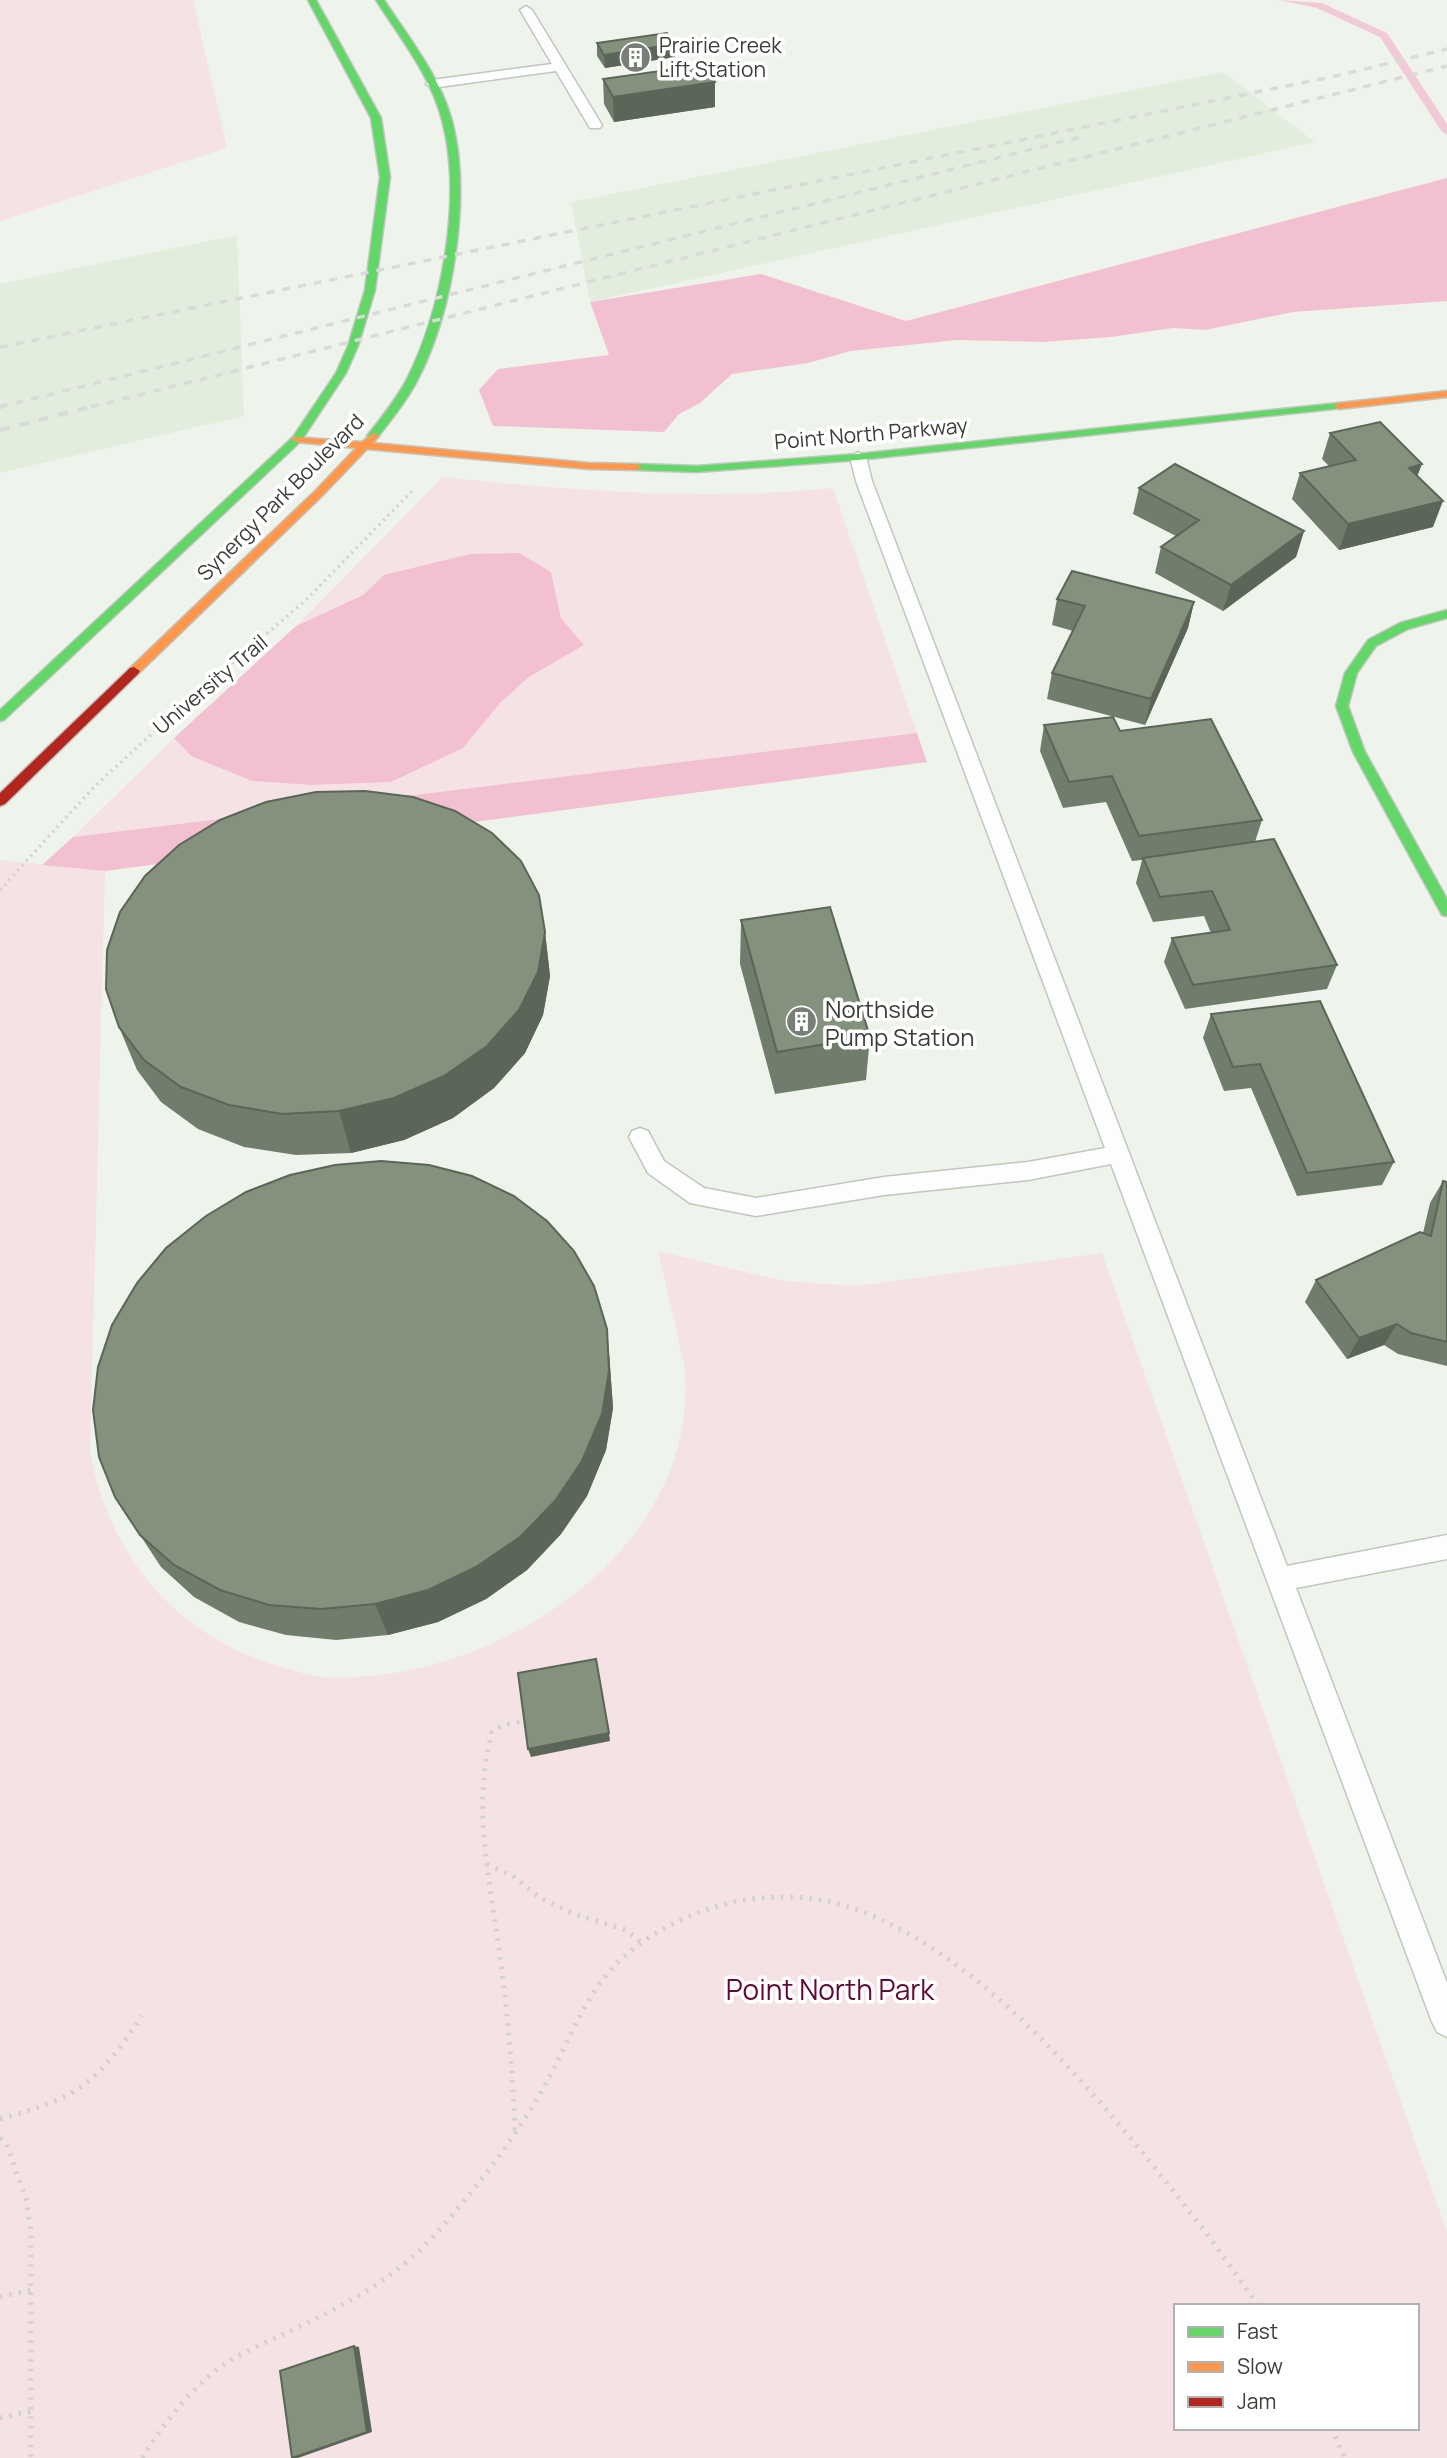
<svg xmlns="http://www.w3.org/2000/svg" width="1447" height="2458" font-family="Manrope,sans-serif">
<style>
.built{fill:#e2edde}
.green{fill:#f5e2e5;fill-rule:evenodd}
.forest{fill:#f3c0d1}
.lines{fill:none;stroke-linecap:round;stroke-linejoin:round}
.stream{fill:#f2c9d6;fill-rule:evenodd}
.lane-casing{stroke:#c1c6c0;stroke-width:3}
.fast-casing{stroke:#c1c6c0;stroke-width:3}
.slow-casing{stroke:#c1c6c0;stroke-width:3}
.jam-casing{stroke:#c1c6c0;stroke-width:3}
.path-far1{stroke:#d0d2cf;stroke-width:3.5;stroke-dasharray:2 4.5;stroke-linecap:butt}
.path{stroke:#d0d2cf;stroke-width:5;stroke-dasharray:2.5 7;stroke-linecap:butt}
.lane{fill:#fcfdfc;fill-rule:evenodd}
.fast{fill:#63d668;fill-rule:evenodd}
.slow{fill:#ff974d;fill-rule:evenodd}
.jam{fill:#b3261e;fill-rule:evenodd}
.rail-far1{stroke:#dadbd9;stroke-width:3.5;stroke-dasharray:8 8;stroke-linecap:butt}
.rail{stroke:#dadbd9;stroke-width:4.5;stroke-dasharray:10 10;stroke-linecap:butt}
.wall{fill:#717d6c}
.shaded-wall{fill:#5c6658}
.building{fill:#83917d;stroke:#5c6658;stroke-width:2}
.labels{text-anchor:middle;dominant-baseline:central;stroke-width:7;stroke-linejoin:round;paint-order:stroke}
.far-poi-label{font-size:21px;fill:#3a3f38;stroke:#fff;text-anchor:start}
.far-street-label{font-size:21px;fill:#3a3f38;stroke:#fff}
.poi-label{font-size:24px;fill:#3a3f38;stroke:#fff;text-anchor:start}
.near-park-label{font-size:28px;fill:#610a37;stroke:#fff}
</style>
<rect width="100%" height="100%" fill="#eef4ec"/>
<path class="built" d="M1223,72L1315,142L590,302L571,202Z
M237,235L244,416L0,473V284Z"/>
<path class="green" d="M0,0H193L227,148L0,221Z
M443,477C573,491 703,501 833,488L917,733L73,837L174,738L191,756L252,781L312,785L391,782L500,703L529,677L584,645L561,618L551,572L384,575L363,595L296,626Z
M0,860L105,871L90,1452C109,1552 170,1630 269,1663C288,1669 310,1677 330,1677C496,1684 705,1547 684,1364L658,1251L783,1281L857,1286L1102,1253L1447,2232V2458H0ZM1176,2306H1417V2428H1176Z"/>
<path class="forest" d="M1447,178V301L1293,312L1205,330L1173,328L1111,337L1043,342L957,340L851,351L808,363L732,374L700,403L679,414L664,432L493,426L479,390L498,369L609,355L590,302L761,274L906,321Z
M519,553L551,572L561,618L584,645L529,677L500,703L463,748L391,782L312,785L252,781L191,756L174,738L296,626L363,595L384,575L470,554Z
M917,733L927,762L105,871L42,865L73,837Z"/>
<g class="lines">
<path class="stream" d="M1279,0L1322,3L1387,33L1447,124V135L1442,132L1380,37L1317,8Z"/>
<defs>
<path id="lane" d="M526,6L532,10L602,125L600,128H590L556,71L432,88L426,84L432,80L552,64L520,10Z
M858,452L866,457L872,481L1287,1566L1447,1535V1559L1296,1588L1447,1983V2037L1437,2032L1432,2022L1111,1164L1028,1180L884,1195L756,1216L690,1203L648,1173L629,1137L632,1131L640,1128L648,1131L664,1161L704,1188L756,1198L884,1177L1028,1162L1105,1148L856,481L850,457Z"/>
<path id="fast" d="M308,0H316L381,118L390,177L375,290L358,346L346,373L301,441L4,720L0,721V710L293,437L336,373L348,346L365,290L380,177L371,118Z
M376,0H384C409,38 440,76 452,121C472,196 453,313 417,381C406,402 391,420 377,438L373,439L367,436C381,418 396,400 407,379C442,310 463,196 442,120C431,76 400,38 376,0Z
M1339,403L1344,406L1343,408L858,460L697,472L636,470L630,467L636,464L697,466L858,454Z
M1447,610V618L1408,629L1376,646L1357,673L1348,706L1365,752L1447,899V916L1442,915L1353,752L1336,706L1345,673L1368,640L1400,623Z"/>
<path id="slow" d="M1447,391V397L1339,409L1334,406L1339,403Z
M373,433L379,436L373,443L589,463L636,464L642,467L636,470L589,469L367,449L323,495L138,674H130V668L315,491L356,448L297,442L291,439L293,437L362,442Z"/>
<path id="jam" d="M134,667L140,671L138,674L5,804L0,806V793L130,668Z"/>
</defs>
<use href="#lane" class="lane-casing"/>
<use href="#fast" class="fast-casing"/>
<use href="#slow" class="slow-casing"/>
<use href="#jam" class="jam-casing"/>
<path class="path-far1" d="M0,890L94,787L183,705L306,600L414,489"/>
<path class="path" d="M487,1864L514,1877L540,1898L577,1915L626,1930L642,1943
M0,2119C80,2097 96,2084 142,2016
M515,2130C513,2069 507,2009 499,1949C489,1875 472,1805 492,1732L501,1726L526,1720
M0,2138L6,2143L26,2199L31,2231V2458
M0,2297L31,2290
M0,2418L31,2411
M1331,2428L1345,2458
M142,2458C164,2423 189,2390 222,2366C241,2352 264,2344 284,2334C337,2309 391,2282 432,2238C471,2195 508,2148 538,2097C567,2050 583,1991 627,1954C689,1902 780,1881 858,1910C974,1954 1070,2065 1147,2158C1186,2206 1224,2255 1258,2306"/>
<use href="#lane" class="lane"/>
<use href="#fast" class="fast"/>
<use href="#slow" class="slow"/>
<use href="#jam" class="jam"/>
<path class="rail-far1" d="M0,347L1336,76L1447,49
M0,407L1085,136
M91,407L1447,66"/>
<path class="rail" d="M0,407L6,405
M0,430L98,405"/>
</g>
<path class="wall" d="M597,43L675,44V57L605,68L597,56Z
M603,79L715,107L614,122L604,104Z
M1330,433L1417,476L1433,527L1339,550L1292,499L1300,473L1329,466L1322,459Z
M1139,488L1304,531L1296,557L1223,611L1155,573L1161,547L1176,536L1133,514Z
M1057,599L1194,602L1188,628L1145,725L1047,699L1052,673L1073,631L1052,625Z
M1044,725L1120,731L1262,820L1255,842L1337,965L1327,989L1185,1009L1164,962L1172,938L1211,933L1204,916L1153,922L1136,883L1142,860L1132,861L1106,802L1063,808L1040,751Z
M741,920L870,1037L866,1080L775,1094L740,964Z
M545,932L550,976L543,1015L525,1053L494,1088L453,1118L404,1140L351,1153L296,1155L244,1147L198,1129L161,1102L137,1070L119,1027Z
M1211,1014L1394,1162L1382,1185L1297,1196L1251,1088L1224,1091L1203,1038Z
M1443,1181L1447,1182V1366L1398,1354L1384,1345L1347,1359L1305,1302L1316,1280L1423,1233L1430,1203Z
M607,1329L610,1366L613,1408L606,1450L587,1496L561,1534L527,1570L486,1599L438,1622L388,1635L336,1640L286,1635L239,1622L194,1597L161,1567L115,1497Z"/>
<path class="shaded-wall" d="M675,44V57L605,68L604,55Z
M715,82V107L614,122L613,97Z
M1422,464L1412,490L1409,468Z
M1443,501L1433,527L1339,550L1348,524Z
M1304,531L1296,557L1223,611L1231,585Z
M1194,602L1188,628L1145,725L1151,699Z
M545,932L550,976L543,1015L525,1053L494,1088L453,1118L404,1140L351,1153L339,1111Z
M1397,1324L1384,1345L1347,1359L1359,1338Z
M607,1329L610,1366L613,1408L606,1450L587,1496L561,1534L527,1570L486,1599L438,1622L388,1635L375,1604Z
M609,1733L610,1741L531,1757L528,1749Z
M354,2346L359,2347L372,2432L298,2458H293Z"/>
<path class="building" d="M667,33L675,44L604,55L597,43Z
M703,65L715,82L613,97L603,79Z
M1380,422L1422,464L1409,468L1443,501L1348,524L1300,473L1356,460L1330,433Z
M1175,464L1304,531L1231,585L1161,547L1199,520L1139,488Z
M1072,571L1194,602L1151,699L1052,673L1085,606L1057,599Z
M1113,717L1120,731L1211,719L1262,820L1139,836L1112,776L1069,782L1044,725Z
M365,791L413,797L455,811L492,833L521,861L539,895L545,932L538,972L519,1010L487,1046L444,1076L394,1098L339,1111L282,1114L229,1105L181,1087L144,1060L119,1027L106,989L107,950L120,912L145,876L179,845L220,820L266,802L316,792Z
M1274,839L1337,965L1193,985L1172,938L1230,930L1212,891L1160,897L1143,858Z
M830,907L870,1037L777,1052L741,920Z
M1320,1001L1394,1162L1307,1173L1260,1064L1233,1067L1211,1014Z
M381,1161L429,1165L472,1176L514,1196L547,1221L574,1251L594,1286L607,1329L609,1371L602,1414L582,1461L555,1501L520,1537L476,1567L428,1590L375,1604L321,1609L269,1605L220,1590L174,1565L140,1535L115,1497L99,1457L93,1410L98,1367L112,1325L137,1283L166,1248L206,1216L246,1192L290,1175L335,1165Z
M1443,1181L1447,1182V1342L1411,1333L1397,1324L1359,1338L1316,1280L1420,1232L1431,1236Z
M596,1659L609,1733L528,1749L518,1673Z
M354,2346L367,2432L292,2458L280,2371Z"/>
<defs>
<symbol id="building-disc" viewBox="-11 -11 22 22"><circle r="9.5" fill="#797e77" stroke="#fff"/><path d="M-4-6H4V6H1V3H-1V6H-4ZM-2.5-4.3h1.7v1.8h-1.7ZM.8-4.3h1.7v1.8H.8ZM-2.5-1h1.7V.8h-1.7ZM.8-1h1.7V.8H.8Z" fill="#fff"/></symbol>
</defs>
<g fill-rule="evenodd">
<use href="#building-disc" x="618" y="40" width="35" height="35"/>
<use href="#building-disc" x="784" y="1004" width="35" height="35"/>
</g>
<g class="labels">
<g class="far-poi-label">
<text x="659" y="45">Prairie Creek<tspan x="659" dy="24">Lift Station</tspan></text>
</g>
<g class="far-street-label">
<text transform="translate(871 433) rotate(-5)">Point North Parkway</text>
<text transform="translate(280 497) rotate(-45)">Synergy Park Boulevard</text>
<text transform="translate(210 684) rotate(-40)">University Trail</text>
</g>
<g class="poi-label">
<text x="825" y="1008">Northside<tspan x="825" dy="28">Pump Station</tspan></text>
</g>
<g class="near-park-label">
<text x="830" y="1989">Point North Park</text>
</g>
</g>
<rect x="1174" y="2304" width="245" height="126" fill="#ffffff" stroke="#b0b2af" stroke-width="2"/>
<rect x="1188" y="2327" width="35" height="10" fill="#63d668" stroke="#b0b2af" stroke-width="2"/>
<text x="1237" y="2339" font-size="21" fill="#3a3f38">Fast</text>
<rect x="1188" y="2362" width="35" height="10" fill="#ff974d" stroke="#b0b2af" stroke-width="2"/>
<text x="1237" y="2374" font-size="21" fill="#3a3f38">Slow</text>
<rect x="1188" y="2397" width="35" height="10" fill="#b3261e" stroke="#b0b2af" stroke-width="2"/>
<text x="1237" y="2409" font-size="21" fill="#3a3f38">Jam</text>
</svg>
